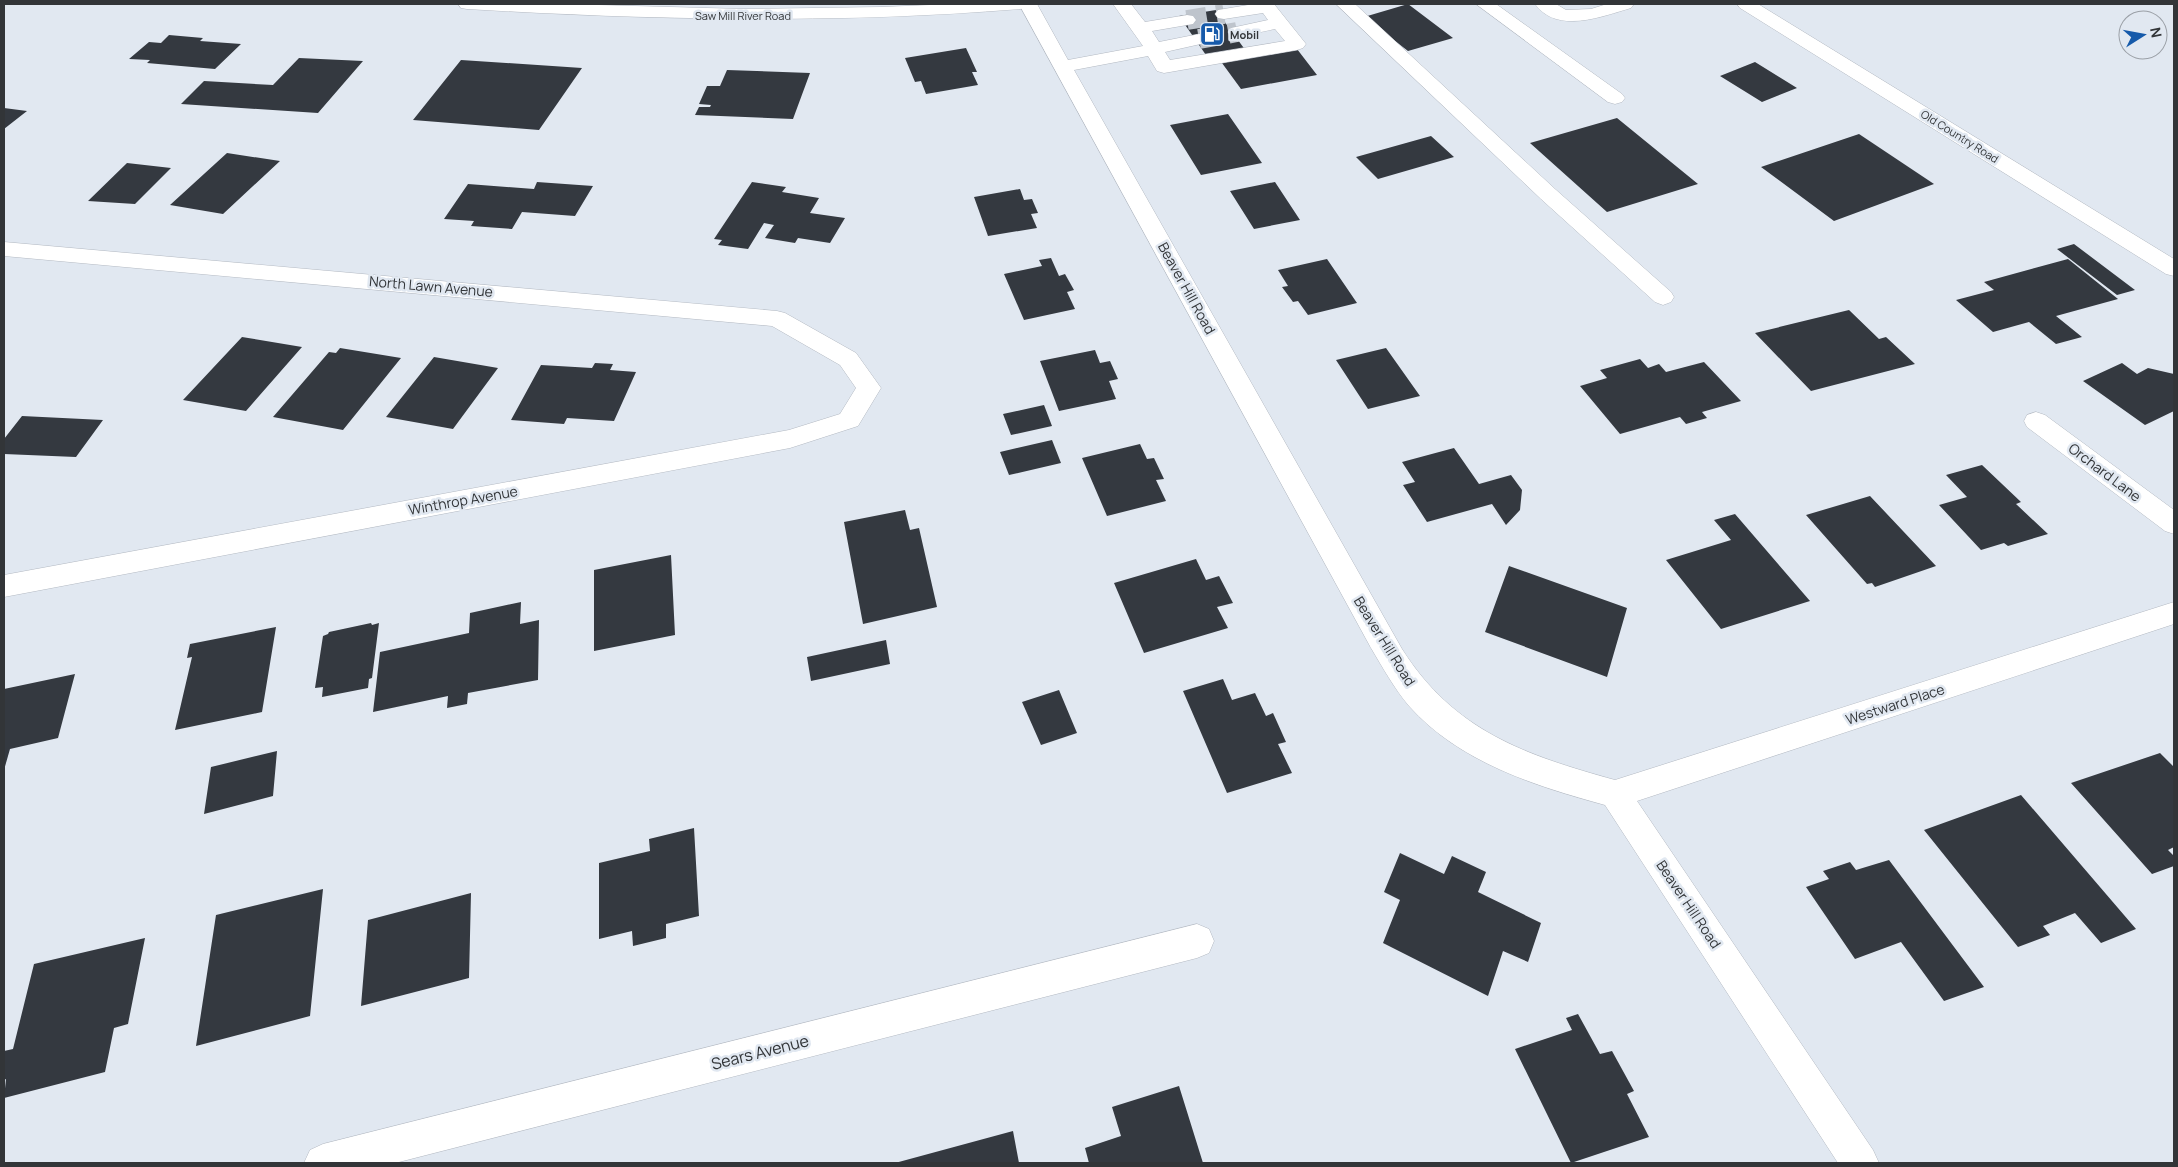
<svg xmlns="http://www.w3.org/2000/svg" width="2178" height="1167" font-family="Manrope,sans-serif">
<style>
.building{fill:#343940}
.lines{fill:none;stroke-linecap:round;stroke-linejoin:round}
.minor-tunnel{stroke:#bec4cc;stroke-width:20;stroke-dasharray:20 10;stroke-linecap:butt}
.minor-casing{stroke:#b3b9c2;stroke-width:1}
.major-casing{stroke:#b3b9c2;stroke-width:1}
.minor{fill:#fff;fill-rule:evenodd}
.major{fill:#fff;fill-rule:evenodd}
.labels{text-anchor:middle;dominant-baseline:central;stroke-width:5;stroke-linejoin:round;paint-order:stroke}
.far-street-label{font-size:11px;fill:#323538;stroke:#e1e8f1}
.far-poi-label{font-size:11px;font-weight:bold;fill:#323538;stroke:#e1e8f1;text-anchor:start}
.street-label{font-size:14px;fill:#323538;stroke:#e1e8f1}
.near-street-label{font-size:16px;fill:#323538;stroke:#e1e8f1}
</style>
<rect width="100%" height="100%" fill="#e1e8f1"/>
<path class="building" d="M1408,4L1453,38L1408,51L1364,17Z
M1216,10L1246,51L1208,58L1179,16Z
M169,35L203,38L200,41L241,44L215,69L147,63L150,60L129,59L149,42L161,43Z
M966,48L977,72H972L978,85L926,94L921,81L915,82L905,58Z
M1297,49L1317,75L1241,89L1222,63Z
M299,58L363,61L318,113L181,104L204,81L273,85Z
M461,60L582,68L539,130L413,120Z
M1755,62L1797,88L1762,102L1720,76Z
M727,70L810,73L793,119L695,115L699,107H710L711,105L699,104L707,86H720Z
M4,108L27,111L4,129Z
M1228,114L1262,163L1201,175L1170,125Z
M1617,118L1698,184L1607,212L1530,143Z
M1859,134L1934,184L1834,221L1761,167Z
M1431,136L1454,157L1378,179L1356,157Z
M227,153L280,161L223,214L170,205Z
M127,163L171,168L135,204L88,201Z
M537,182L593,186L575,216L522,212L512,229L471,226L474,221L444,219L468,184L534,189Z
M752,182L786,187L782,192L819,198L810,213L845,218L830,243L798,238L795,243L765,238L774,225L764,223L748,249L718,245L722,240L714,239Z
M1275,182L1300,220L1254,229L1230,191Z
M1020,189L1024,200L1032,199L1038,213L1031,214L1037,228L988,236L974,197Z
M2074,244L2135,290L2117,295L2057,249Z
M1051,258L1059,276L1065,274L1074,290L1067,292L1075,309L1024,320L1004,274L1042,266L1039,260Z
M1327,259L1357,303L1308,315L1298,301L1293,302L1282,287L1288,286L1278,270Z
M2068,259L2118,299L2056,316L2082,337L2056,344L2029,322L1993,332L1956,300L1994,290L1984,282Z
M1849,310L1879,339L1886,337L1915,364L1811,391L1755,333Z
M242,337L302,347L246,411L183,400Z
M340,348L401,358L343,430L273,417L329,352L336,353Z
M1386,348L1420,396L1368,409L1336,360Z
M1095,350L1100,363L1110,361L1118,379L1109,381L1116,399L1059,411L1040,361Z
M434,357L498,368L453,429L386,417Z
M1640,359L1648,368L1659,364L1666,372L1704,362L1741,401L1702,412L1707,418L1686,424L1680,417L1620,434L1580,386L1607,378L1600,370Z
M595,363L613,364L610,370L636,372L614,421L567,418L564,424L511,420L541,365L592,368Z
M2122,363L2137,374L2148,368L2174,374V411L2145,425L2083,381Z
M1044,405L1052,426L1011,435L1003,414Z
M22,416L103,420L76,457L4,454V439Z
M1052,440L1061,463L1009,475L1000,452Z
M1140,444L1147,459L1154,458L1164,479L1156,480L1166,501L1107,516L1082,458Z
M1454,448L1479,484L1511,475L1522,490L1520,510L1506,525L1492,504L1427,522L1403,485L1415,482L1402,462Z
M1982,465L2021,502L2016,504L2048,534L2008,546L2004,543L1981,550L1939,505L1967,497L1946,475Z
M1870,496L1936,566L1875,587L1872,583L1867,584L1806,515Z
M905,510L910,530L919,528L937,607L863,624L844,522Z
M1735,514L1810,601L1721,629L1666,560L1731,540L1714,520Z
M671,555L675,635L594,651V570Z
M1196,559L1206,580L1219,576L1233,603L1217,607L1228,628L1144,653L1114,583Z
M1509,566L1627,608L1607,677L1485,632Z
M521,602L520,624L539,620L538,680L468,693L467,704L447,708L448,696L373,712L380,652L469,633L470,613Z
M371,623L372,625L379,623L372,678L369,679L368,688L322,697L323,687L315,688L323,636L328,634L329,632Z
M276,627L262,712L175,730L192,657L187,658L190,644Z
M886,640L890,664L811,681L807,657Z
M75,674L58,738L10,749L4,770V689Z
M1223,679L1232,700L1255,693L1266,716L1273,713L1286,742L1278,744L1292,773L1227,793L1183,691Z
M1059,690L1077,733L1041,745L1022,702Z
M277,751L273,796L204,814L211,767Z
M2160,753L2174,767V847L2168,850L2174,856V866L2152,874L2071,783Z
M2021,795L2136,929L2101,943L2075,913L2043,926L2050,935L2018,947L1924,830Z
M694,828L699,916L666,924V938L633,946L632,931L599,939V863L650,851L649,839Z
M1400,853L1444,874L1452,856L1486,872L1478,892L1541,923L1528,962L1503,951L1488,996L1383,943L1400,900L1384,892Z
M1889,860L1984,987L1944,1001L1901,942L1855,959L1806,887L1829,879L1823,871L1850,862L1856,870Z
M323,889L310,1016L196,1046L216,915Z
M471,893L469,978L361,1006L368,920Z
M145,938L128,1024L114,1028L105,1072L4,1098L6,1079L4,1080V1051L13,1049L34,964Z
M1578,1014L1600,1054L1612,1051L1634,1091L1627,1094L1649,1137L1571,1163L1515,1049L1572,1030L1566,1018Z
M1179,1086L1203,1163H1089L1085,1148L1121,1136L1112,1107Z
M1013,1131L1019,1163H895Z"/>
<g class="lines">
<path class="minor-tunnel" d="M1187,20L1224,14
M1199,39L1237,32"/>
<defs>
<path id="minor" d="M1019,4H1037L1068,60L1143,46L1113,4H1131L1145,22L1187,15L1193,16L1196,20L1193,24L1152,31L1159,42L1199,34L1205,35L1208,39L1205,43L1165,52L1170,60L1285,41L1275,29L1237,37L1231,36L1228,32L1231,28L1268,20L1263,13L1224,19L1218,18L1215,14L1218,10L1254,4H1274L1306,44L1303,48L1297,50L1164,73L1157,71L1148,56L1074,70L1402,649C1454,731 1525,755 1615,780L2174,602V624L1637,801L1873,1150L1879,1163H1838L1605,805C1535,786 1459,762 1409,706C1394,688 1383,668 1371,648Z
M1336,4H1355L1555,189L1671,292L1674,297L1671,302L1663,305L1655,302L1541,199Z
M1476,4H1496L1622,94L1625,98L1622,102L1615,104L1608,102Z
M1535,4H1556L1566,10L1591,9L1607,4H1634L1631,8C1603,16 1557,35 1535,4Z
M1737,4H1758L2174,259V276L2166,274L1740,8Z
M4,242L777,311L785,313L856,353L881,388L858,426L790,448L4,597V575L789,430L840,414L856,388L840,365L772,326L4,256Z
M2036,412L2045,415L2174,510V534L2165,531L2027,427L2024,421L2027,415Z
M1197,924L1209,929L1214,941L1209,953L1197,958L395,1163H304L310,1150L323,1144Z"/>
<path id="major" d="M458,4H562L743,9L881,7L954,4H1029L1026,8L1020,9C835,24 652,20 467,9L461,8Z"/>
</defs>
<use href="#minor" class="minor-casing"/>
<use href="#major" class="major-casing"/>
<use href="#minor" class="minor"/>
<use href="#major" class="major"/>
</g>
<defs>
<symbol id="fuel-square" viewBox="-11 -11 22 22"><rect x="-9" y="-9" width="18" height="18" rx="4" fill="#165aaa" stroke="#e1e8f1"/><path d="M-5.5-6h7V0h2V4h1.3V-2.5L3-4.5l.8-.8L6-3V5H2.5V1h-1V6h-7ZM-4.2-4.7v3.2H.2V-4.7Z" fill="#fff"/></symbol>
</defs>
<g fill-rule="evenodd">
<use href="#fuel-square" x="1198" y="20" width="28" height="28"/>
</g>
<g class="labels">
<g class="far-street-label">
<text x="743" y="15">Saw Mill River Road</text>
<text transform="translate(1960 136) rotate(32)">Old Country Road</text>
</g>
<g class="far-poi-label">
<text x="1230" y="34">Mobil</text>
</g>
<g class="street-label">
<text transform="translate(431 286) rotate(5)">North Lawn Avenue</text>
<text transform="translate(1187 288) rotate(61)">Beaver Hill Road</text>
<text transform="translate(2105 472) rotate(37)">Orchard Lane</text>
<text transform="translate(463 500) rotate(-10)">Winthrop Avenue</text>
<text transform="translate(1385 641) rotate(58)">Beaver Hill Road</text>
<text transform="translate(1895 704) rotate(-18)">Westward Place</text>
<text transform="translate(1689 904) rotate(56)">Beaver Hill Road</text>
</g>
<g class="near-street-label">
<text transform="translate(760 1052) rotate(-14)">Sears Avenue</text>
</g>
</g>
<rect width="2178" height="1167" fill="none" stroke="#323538" stroke-width="10"/>
<g transform="translate(2143 35) rotate(79)"><circle r="24" fill="#e1e8f1" stroke="#9ba0a7"/>
<path d="M0-4L9 19L0 12L-9 19Z" fill="#165aaa"/>
<text y="-8" font-size="14" font-weight="bold" text-anchor="middle" fill="#323538">N</text>
</g>
</svg>
